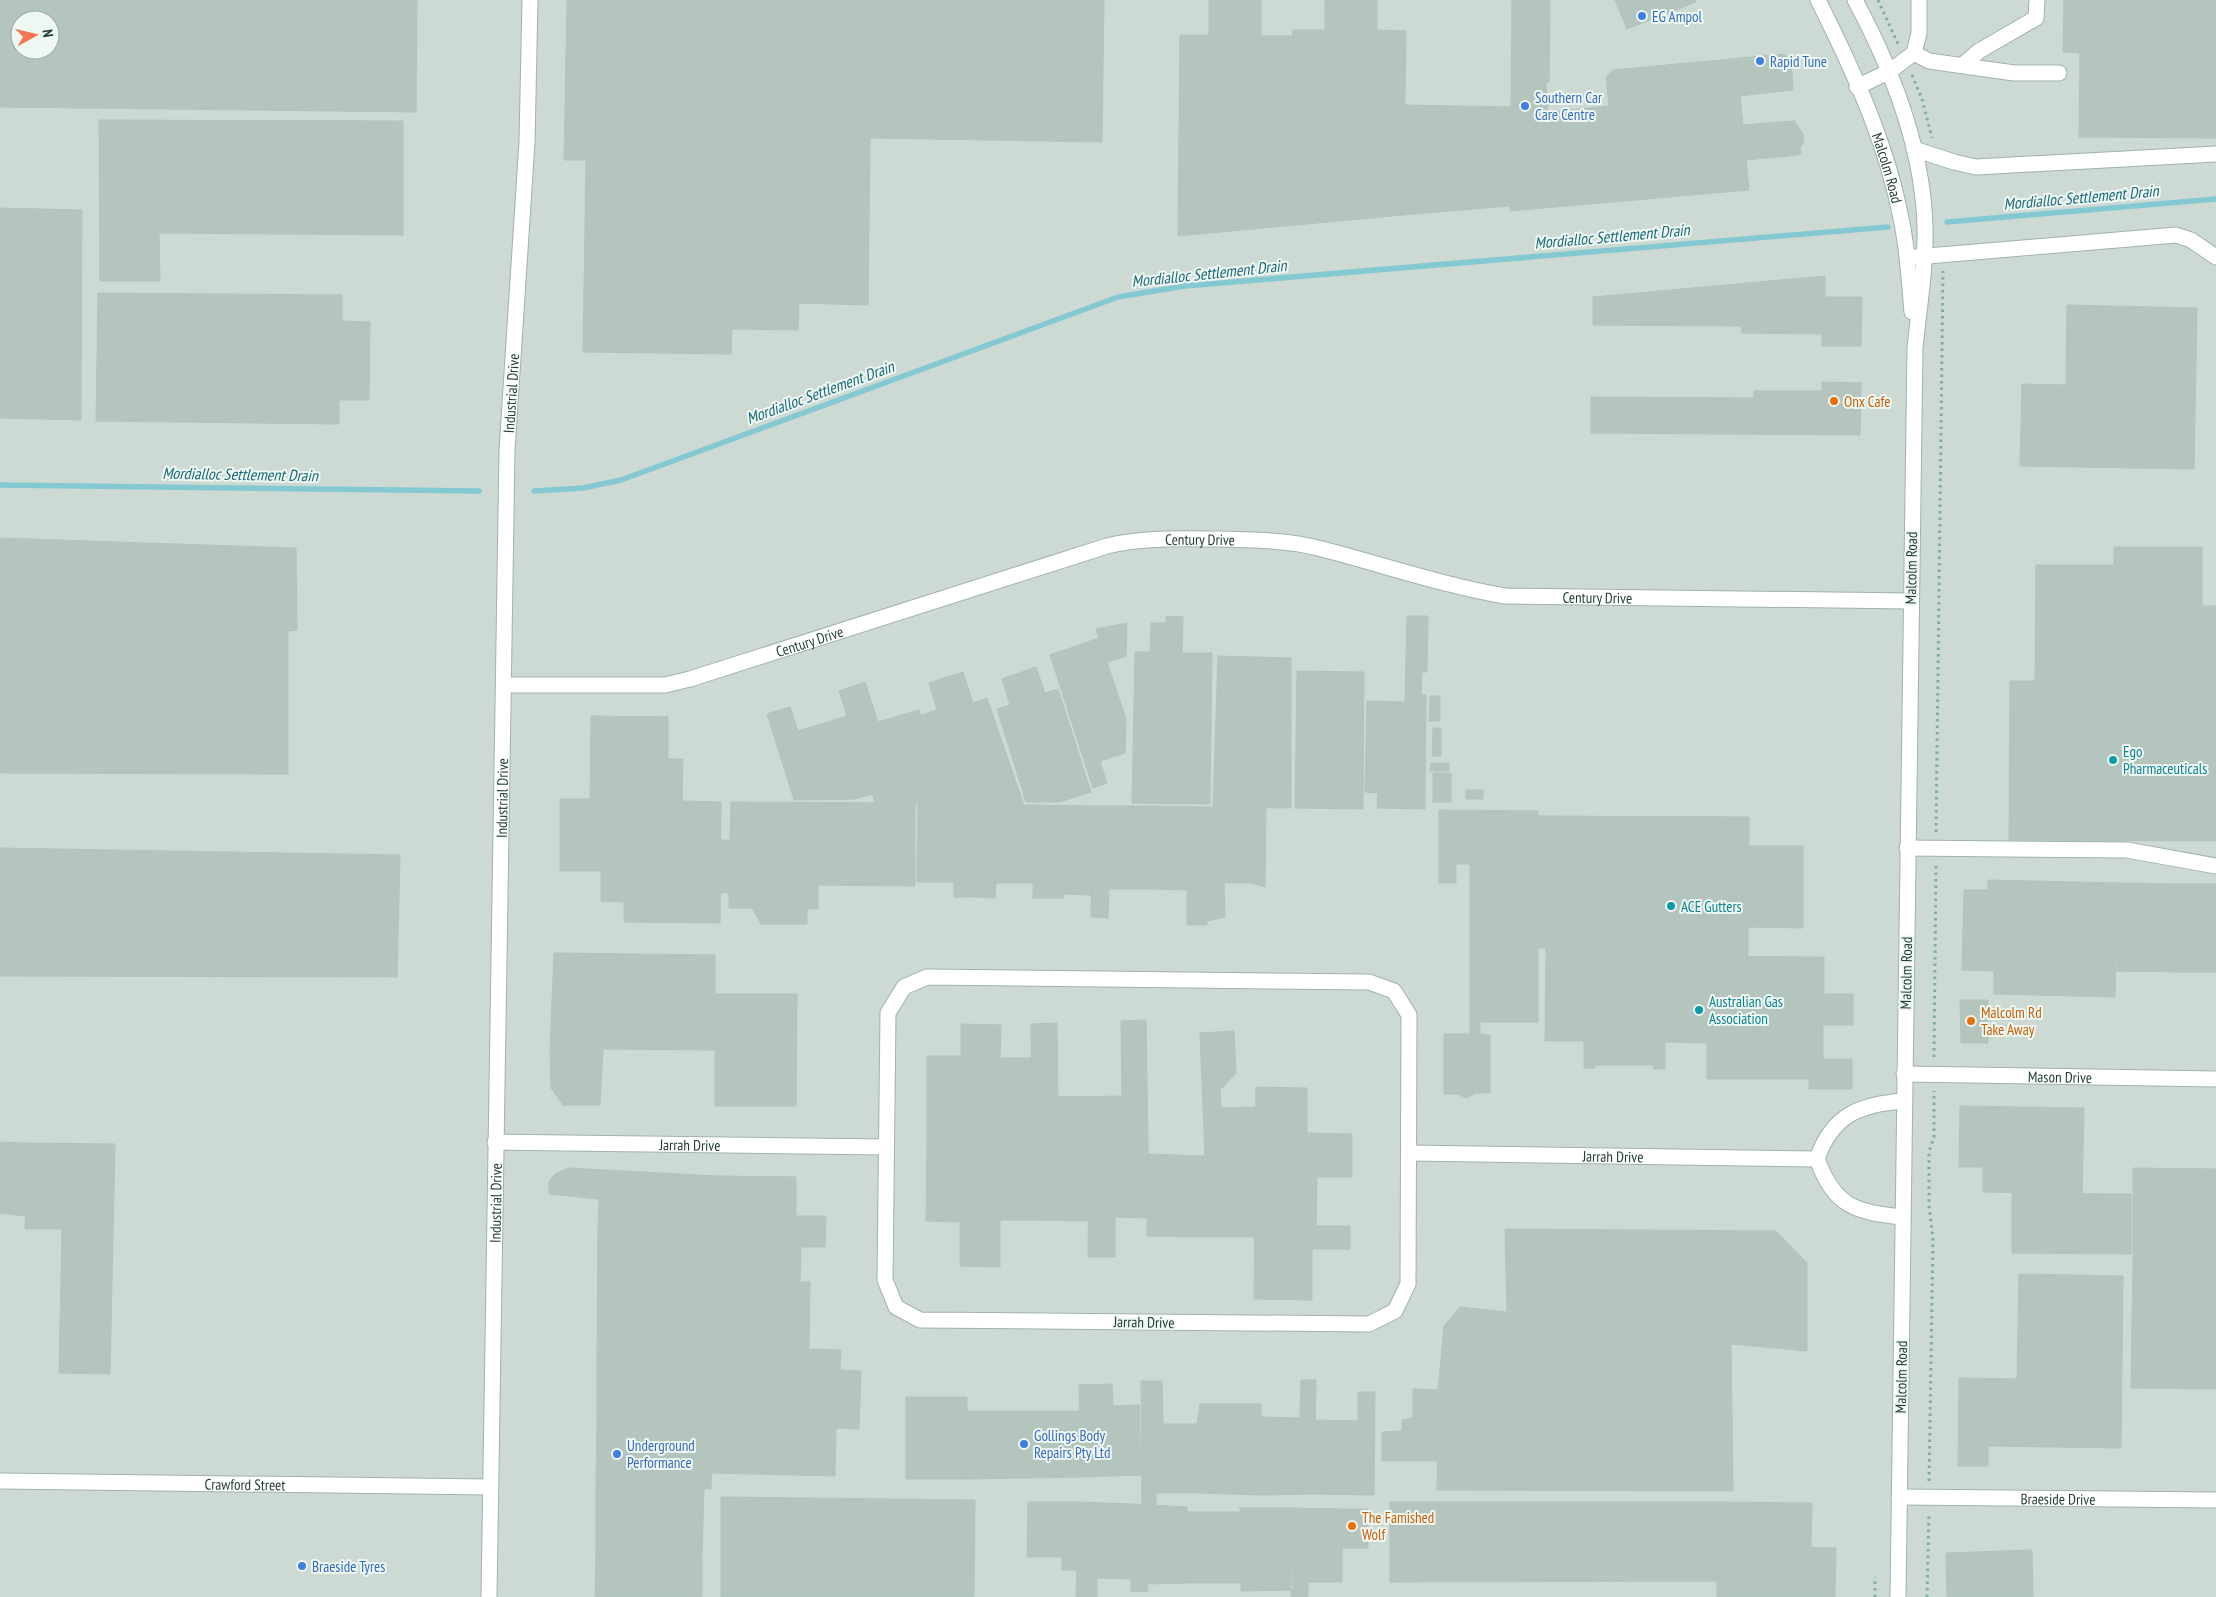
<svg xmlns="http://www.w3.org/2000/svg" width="2216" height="1597" font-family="'PT Sans Narrow',sans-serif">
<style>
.built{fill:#cddad4;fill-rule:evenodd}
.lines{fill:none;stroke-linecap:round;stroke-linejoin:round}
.stream{stroke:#84c8d2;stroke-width:5.5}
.building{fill:#b4c5be;stroke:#b1c4bc;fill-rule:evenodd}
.minor-casing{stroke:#a1b2ac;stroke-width:17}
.path{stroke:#7eaf9e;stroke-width:3;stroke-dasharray:2.5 4;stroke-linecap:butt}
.minor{stroke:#fff;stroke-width:15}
.shop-dot{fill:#3f7fe0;stroke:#eff7f3;stroke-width:2}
.food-dot{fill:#e8710a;stroke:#eff7f3;stroke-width:2}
.culture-dot{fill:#0f9aa8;stroke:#eff7f3;stroke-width:2}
.labels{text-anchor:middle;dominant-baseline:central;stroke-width:4;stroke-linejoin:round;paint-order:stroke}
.shop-label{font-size:15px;fill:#366cbe;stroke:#eff7f3;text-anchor:start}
.street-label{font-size:15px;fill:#1f3b33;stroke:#eff7f3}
.food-label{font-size:15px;fill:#c56008;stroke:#eff7f3;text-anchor:start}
.culture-label{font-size:15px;fill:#0d838f;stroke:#eff7f3;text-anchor:start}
.water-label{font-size:16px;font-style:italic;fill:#186a78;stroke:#eff7f3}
</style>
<rect width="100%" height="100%" fill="#deeae5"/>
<path class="built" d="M0,0H2216V1597H0ZM20,20H50V50H20Z"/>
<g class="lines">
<path class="stream" d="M1947,222L2216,199
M0,485L479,491
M534,491L583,488L621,480L1118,297L1185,286L1888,227"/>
</g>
<path class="building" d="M0,0H417L416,112L0,107ZM20,20H50V50H20Z
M567,0H1104L1102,142L870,138L868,305L799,303L798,330L732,329L731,354L583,352L586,160H564Z
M1209,0H1261V36H1293V30H1325V0H1377V30L1406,31L1403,215L1178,236L1180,35H1209Z
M1512,0H1550L1549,82L1546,83L1548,112L1609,106L1606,77L1613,70L1784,54L1791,61L1793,90L1740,96L1743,125L1794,121L1802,132L1804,142L1800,147L1801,153L1798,155L1746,160L1749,190L1510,211Z
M1615,0H1695L1696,2L1627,29Z
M2064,0H2216V138L2079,137L2080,53L2063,52Z
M1404,105L1511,107L1509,206L1403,215Z
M99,120L403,121V235L159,233L160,281H100Z
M0,208L82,210L81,420L0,418Z
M1825,276V297H1862L1861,346H1822V334L1742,333L1741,326L1593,325V297Z
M98,293L342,295V321L370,322L369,400H339V424L96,421Z
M2067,305L2197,308L2194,469L2020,466L2022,384L2066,385Z
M1822,382L1861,383L1860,435L1591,433V397L1754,398V391H1822Z
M0,538L296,548L297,630L288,631V774L0,773Z
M2114,547H2202V606H2216V841L2009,840L2010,681H2035L2036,565H2114Z
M1166,616L1183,617L1182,653H1212L1210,804L1132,803L1135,652H1150L1151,623H1166Z
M1407,616H1428L1427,672H1422L1421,695H1426L1425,809L1377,808L1378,793L1365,792L1367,701L1405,702Z
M1127,623L1126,656L1107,662L1096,629Z
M1099,638L1126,719L1125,753L1100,761L1107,783L1093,788L1050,655Z
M1218,656L1291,658V808L1213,807Z
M1036,667L1045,693L1058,689L1091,792L1060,802H1026L997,709L1010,705L1002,679Z
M1297,671L1364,672L1363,809L1295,808Z
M963,672L973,703L987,698L1024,805L949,804L921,715L937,710L929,683Z
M865,682L878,722L919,710L949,804L875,803L839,691Z
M1430,696H1440V721H1429Z
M790,707L798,731L847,716L872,794L855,799L794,800L767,714Z
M591,716L668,717V759H683L682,801L721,802L720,923L624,922V902L601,901V871H560V799H590Z
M1433,728H1441V756H1432Z
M1431,763H1449V771H1430Z
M1433,773H1451V802H1433Z
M1466,790H1483V799H1466Z
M731,802L915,803V886L818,885V909H807V924H761L752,908H729V893H721V840H730Z
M918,804L976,805L975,897H954V882H917Z
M976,805H1034L1033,883H996L995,898L975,897Z
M1034,805L1092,806L1091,895L1063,894V898H1033Z
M1092,806H1150L1149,889H1109L1108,918L1091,917Z
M1150,806L1208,807L1207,925H1187V890L1149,889Z
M1208,807L1266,808L1265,887L1251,883H1224L1225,917L1207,921Z
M1439,810L1538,811V1022H1470V864H1456V883H1439Z
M1538,816L1749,817V846H1803V928L1748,927V957L1546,956V948H1538Z
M0,848L400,855L397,977L0,976Z
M1988,880L2118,883L2115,997L1994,994V971L1962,970L1964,890H1988Z
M2118,883L2182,884V972L2117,971Z
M2182,884H2216V972H2182Z
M554,953L715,955V1050L603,1049L600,1105H563L551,1088L550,1050Z
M1546,956L1824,957V994H1853V1025H1823V1059H1852V1089H1809V1079H1707V1043L1665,1042V1069H1653L1654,1065H1595V1068H1584V1041H1545Z
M715,994H797L796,1106H715Z
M1960,1000H1988V1043H1961Z
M1146,1020L1148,1142L1032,1144L1031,1024L1057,1023L1058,1097L1122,1096L1121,1021Z
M1470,1022H1480V1034L1490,1035V1093H1476L1466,1098L1458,1094H1444V1034H1470Z
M961,1024L1001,1025L1000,1058H1031L1032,1144L927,1140V1056H961Z
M1234,1031L1236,1073L1220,1090L1221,1108L1255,1107V1153L1205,1155L1200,1033Z
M1256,1087L1307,1088V1133L1352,1134V1177H1317L1316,1226H1350V1249H1312V1300L1254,1299Z
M1960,1106L2084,1108L2082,1194L1983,1192V1167H1959Z
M927,1140L1032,1144L1031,1220H1000V1267L960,1266V1222L926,1221Z
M0,1142L27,1143L25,1216L0,1213Z
M1089,1142L1088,1221L1031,1220L1032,1144Z
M1089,1142H1148V1218L1115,1217V1257H1088Z
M27,1143L115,1144L110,1374L59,1373L62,1229H25Z
M1255,1153V1237H1201L1202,1156Z
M1148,1154L1202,1156L1201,1237L1147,1236Z
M568,1168L717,1176L716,1230L598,1227L599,1199L549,1194V1181L555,1174Z
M2133,1168L2216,1169V1261L2133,1260Z
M717,1176L796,1177V1216H826L825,1247H801L800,1283L715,1281Z
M2012,1193L2131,1194V1254L2012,1253Z
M598,1227L716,1230L713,1359L597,1356Z
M1505,1229L1776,1231L1807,1263V1351L1731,1344L1733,1491L1437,1490L1438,1390L1444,1326L1460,1307L1507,1312Z
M2133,1260L2216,1261V1389L2131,1388Z
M2019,1274L2123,1276L2121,1448L1988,1446V1466H1958L1959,1378L2017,1379Z
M715,1281L810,1282L809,1348L714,1346Z
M714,1346L841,1350L840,1370L861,1371L859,1429L836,1428L835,1476L711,1473Z
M597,1356L713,1359L712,1422L597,1419Z
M1301,1380H1316L1314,1494L1261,1495V1417L1300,1418Z
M1141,1381H1162L1163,1424H1197L1198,1493H1156V1505H1142Z
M1112,1384L1113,1406L1139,1405L1141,1475L1082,1477L1079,1385Z
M1413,1389L1438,1390L1437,1461H1382V1432L1402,1431V1420L1413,1418Z
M1358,1392H1375L1374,1495L1314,1494V1420L1358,1421Z
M906,1397H967V1479H906Z
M1200,1404H1261V1495L1198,1493L1197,1424Z
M967,1411H1080L1082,1477L967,1479Z
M597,1419L712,1422L711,1489L596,1486Z
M596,1486L704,1489L702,1555L596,1554Z
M721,1497L975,1500L974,1597H721Z
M1028,1502H1079L1078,1570H1062V1557H1027Z
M1079,1502L1133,1504L1131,1579L1097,1578V1597H1076Z
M1390,1502H1717V1581L1390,1582Z
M1717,1502L1812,1503L1811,1547L1717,1545Z
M1133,1504L1187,1507V1583L1147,1584L1148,1592L1131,1591Z
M1239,1508H1292L1293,1590L1241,1591L1242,1512Z
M1292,1508L1342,1509V1582H1308V1597H1291Z
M1342,1509H1368V1548H1342Z
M1187,1512H1242V1583H1187Z
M1717,1545L1836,1548L1835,1597H1717Z
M2032,1550L2033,1597H1947L1946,1553Z
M596,1554L702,1555V1597H595Z"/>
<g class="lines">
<defs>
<g id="minor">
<path id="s1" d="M1818,0C1851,66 1884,137 1899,209C1907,243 1909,278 1912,312"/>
<path d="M1855,0C1892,69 1923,147 1925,227C1926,267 1919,308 1915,348L1898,1597"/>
<path d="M1914,53L1929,61L2014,73H2059"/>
<path d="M1964,64L1979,51L2036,18L2037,0"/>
<path d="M1857,87L1890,71L1914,53L1919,33V0"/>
<path d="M1914,149L1954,162L1976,167L2216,154"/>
<path d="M1916,257L2176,235L2191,240L2216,257"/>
<path id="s2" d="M504,685H665L690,679L1107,546C1144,537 1181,539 1220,539C1252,540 1286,540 1318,548C1381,564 1441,585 1505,596L1910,601"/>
<path d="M1907,848L2127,850L2216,866"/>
<path d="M927,977L1369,982L1394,991L1409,1015L1408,1284L1395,1311L1369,1324L920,1320L896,1307L885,1280L888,1013L904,987Z"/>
<path id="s3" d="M1904,1074L2216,1079"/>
<path id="s4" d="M495,1142L886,1147"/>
<path id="s5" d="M1409,1153L1817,1159"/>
<path d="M1903,1217C1855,1212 1835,1207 1817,1159C1832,1115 1860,1104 1904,1101"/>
<path id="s6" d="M0,1481L490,1487"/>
<path id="s7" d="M1899,1497L2216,1500"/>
<path id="s8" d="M489,1597L507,450L527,142L530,0"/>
</g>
</defs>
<use href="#minor" class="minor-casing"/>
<path class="path" d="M1878,0L1898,44
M1912,75L1922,99L1932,138
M1936,832L1943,271
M1934,1057L1936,864
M1929,1481L1933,1239L1929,1205V1152L1934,1137V1091
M1875,1597V1577
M1927,1597L1929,1513"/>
<use href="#minor" class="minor"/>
</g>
<g class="shop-dot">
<circle cx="1642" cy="16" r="5"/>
<circle cx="1760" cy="61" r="5"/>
<circle cx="1525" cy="106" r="5"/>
<circle cx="1024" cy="1444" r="5"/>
<circle cx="617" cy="1454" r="5"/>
<circle cx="302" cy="1566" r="5"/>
</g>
<g class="food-dot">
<circle cx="1834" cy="401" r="5"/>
<circle cx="1971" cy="1021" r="5"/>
<circle cx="1352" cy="1526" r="5"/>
</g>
<g class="culture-dot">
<circle cx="2113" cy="760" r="5"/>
<circle cx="1671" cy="906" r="5"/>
<circle cx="1699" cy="1010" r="5"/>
</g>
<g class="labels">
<g class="shop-label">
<text x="1652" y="16">EG Ampol</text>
<text x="1770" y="61">Rapid Tune</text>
<text x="1535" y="97">Southern Car<tspan x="1535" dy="17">Care Centre</tspan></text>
<text x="1034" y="1435">Gollings Body<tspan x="1034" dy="17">Repairs Pty Ltd</tspan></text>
<text x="627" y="1445">Underground<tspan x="627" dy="17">Performance</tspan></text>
<text x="312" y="1566">Braeside Tyres</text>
</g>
<g class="street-label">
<text stroke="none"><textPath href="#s1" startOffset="182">Malcolm Road</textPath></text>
<text stroke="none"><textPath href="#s8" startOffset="1204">Industrial Drive</textPath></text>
<text stroke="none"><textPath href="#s2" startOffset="718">Century Drive</textPath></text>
<text transform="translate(1911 568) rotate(-89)">Malcolm Road</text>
<text stroke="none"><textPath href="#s2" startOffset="1122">Century Drive</textPath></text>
<text stroke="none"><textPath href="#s2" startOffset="312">Century Drive</textPath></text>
<text stroke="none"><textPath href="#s8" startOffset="799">Industrial Drive</textPath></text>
<text transform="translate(1906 973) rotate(-89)">Malcolm Road</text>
<text stroke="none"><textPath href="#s3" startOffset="156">Mason Drive</textPath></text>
<text stroke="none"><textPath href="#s4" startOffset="195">Jarrah Drive</textPath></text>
<text stroke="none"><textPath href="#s5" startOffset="204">Jarrah Drive</textPath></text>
<text stroke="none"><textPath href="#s8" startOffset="394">Industrial Drive</textPath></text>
<text transform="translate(1144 1322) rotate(1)">Jarrah Drive</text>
<text transform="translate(1901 1377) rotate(-89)">Malcolm Road</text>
<text stroke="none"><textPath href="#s6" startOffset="245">Crawford Street</textPath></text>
<text stroke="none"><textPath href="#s7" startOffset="159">Braeside Drive</textPath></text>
</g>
<g class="food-label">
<text x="1844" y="401">Onx Cafe</text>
<text x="1981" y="1012">Malcolm Rd<tspan x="1981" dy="17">Take Away</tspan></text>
<text x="1362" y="1517">The Famished<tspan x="1362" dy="17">Wolf</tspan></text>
</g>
<g class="culture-label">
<text x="2123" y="751">Ego<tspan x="2123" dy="17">Pharmaceuticals</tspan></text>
<text x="1681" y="906">ACE Gutters</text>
<text x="1709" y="1001">Australian Gas<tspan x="1709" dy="17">Association</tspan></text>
</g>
<g class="water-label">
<text transform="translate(2081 197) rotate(-5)">Mordialloc Settlement Drain</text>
<text transform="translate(1612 236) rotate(-5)">Mordialloc Settlement Drain</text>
<text transform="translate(1209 273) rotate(-6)">Mordialloc Settlement Drain</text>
<text transform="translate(820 392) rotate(-20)">Mordialloc Settlement Drain</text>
<text transform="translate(240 474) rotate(1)">Mordialloc Settlement Drain</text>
</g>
</g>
<g transform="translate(35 35) rotate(82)"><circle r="24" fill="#eff7f3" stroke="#9caca6"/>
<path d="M0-4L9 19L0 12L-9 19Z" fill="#f67651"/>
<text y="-8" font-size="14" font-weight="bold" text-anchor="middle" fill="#1f3b33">N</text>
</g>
</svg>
